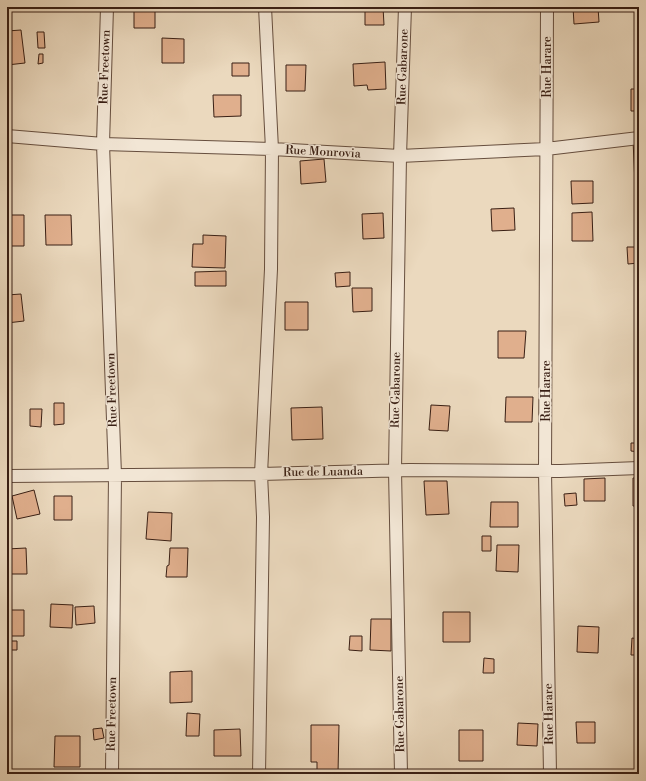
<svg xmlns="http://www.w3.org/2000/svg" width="646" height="781" font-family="'Libre Bodoni',serif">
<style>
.building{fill:#e0af8d;stroke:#391f14}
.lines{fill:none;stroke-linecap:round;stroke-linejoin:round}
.minor-casing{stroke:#664e3e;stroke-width:14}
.minor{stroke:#f2e6d5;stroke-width:12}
.labels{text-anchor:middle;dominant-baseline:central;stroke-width:3;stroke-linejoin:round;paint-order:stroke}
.street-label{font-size:12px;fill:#391f14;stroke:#f2e6d5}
</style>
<rect width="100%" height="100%" fill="#ebd9be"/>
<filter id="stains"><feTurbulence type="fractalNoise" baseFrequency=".005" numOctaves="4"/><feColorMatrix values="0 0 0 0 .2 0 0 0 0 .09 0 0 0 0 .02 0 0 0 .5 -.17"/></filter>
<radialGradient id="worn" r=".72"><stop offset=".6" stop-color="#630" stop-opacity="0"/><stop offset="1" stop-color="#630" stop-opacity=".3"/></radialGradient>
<path class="building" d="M134,7H155V28H134Z
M330,7H349V10H331Z
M365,7H383L384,25H365Z
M573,7H598L599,22L574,24Z
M637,28H639V54H637Z
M21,30L25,63L7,65V31Z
M37,32H44L45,48H38Z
M162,38L184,39V63H162Z
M39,54H43V63L38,64Z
M385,62L386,89L368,90L367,85L354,86L353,64Z
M232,63H249V76H232Z
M286,65H306L305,91H286Z
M631,89H639V111H631Z
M213,95H241V116L214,117Z
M633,140H639V183L635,184Z
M324,159L326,182L301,184L300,161Z
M571,181H593V203L572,204Z
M514,208L515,230L492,231L491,209Z
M592,212L593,241H572V213Z
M383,213L384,238L363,239L362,214Z
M7,215H24V246H7Z
M45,215H71L72,245H46Z
M203,235L226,236L225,268L192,267L193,244H203Z
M627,247H639V263L628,264Z
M226,271V286H195V272Z
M350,272V286L336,287L335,273Z
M352,288H372V311L353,312Z
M21,294L24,321L7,323V295Z
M285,302H308V330H285Z
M498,331H526L524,358H498Z
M506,397H533L532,422H505Z
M54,403H64V424L54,425Z
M431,405L450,406L448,431L429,430Z
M322,407L323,439L292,440L291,408Z
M30,409H42L41,427L30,426Z
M631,443H639V452L631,451Z
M605,478V501H584V479Z
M633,478H639V506H633Z
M424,481H447L449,514L426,515Z
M34,490L40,514L17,519L12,496Z
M576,493L577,505L565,506L564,494Z
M54,496H72V520H54Z
M491,502H518V527H490Z
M148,512L172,513L171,541L146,539Z
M482,536H491V551H482Z
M497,545H519L518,572L496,571Z
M26,548L27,574H7V549Z
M170,548H188L187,577H166L167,566L169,565Z
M51,604L73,605L72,628L50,627Z
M94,606L95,623L76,625L75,607Z
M7,610H24V636H7Z
M443,612H470V642H443Z
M371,619H391V651L370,650Z
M578,626L599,627L598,653L577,652Z
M350,636H362V651L349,650Z
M632,638L639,639V655H631Z
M7,641H17V650H7Z
M484,658L494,659V673H483Z
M192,671V702L170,703V672Z
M187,713L200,714L199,736H186Z
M576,722H595V743H577Z
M518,723L538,724L537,746L517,745Z
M311,725H339L338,774H317V762H311Z
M102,728L104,738L94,740L93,729Z
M240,729L241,756H214V730Z
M459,730H483V761H459Z
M55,736H80V767H54Z"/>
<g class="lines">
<defs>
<path id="minor" d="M107,7L103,144L115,475L112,774
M547,7L545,471L550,774
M7,136L103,144L272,149L400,156L546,149L639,138
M7,476L261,474L409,470L560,471L639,468
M259,774L263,517L261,474L271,269L272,149L265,7
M401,774L395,470L400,156L405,7"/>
</defs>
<use href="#minor" class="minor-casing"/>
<use href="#minor" class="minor"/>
</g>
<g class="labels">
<g class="street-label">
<text transform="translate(105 67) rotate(-88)">Rue Freetown</text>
<text transform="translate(403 67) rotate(-88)">Rue Gabarone</text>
<text transform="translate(547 67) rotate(-90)">Rue Harare</text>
<text transform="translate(323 152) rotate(3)">Rue Monrovia</text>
<text transform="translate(112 390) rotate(-92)">Rue Freetown</text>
<text transform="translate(396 390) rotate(-89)">Rue Gabarone</text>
<text transform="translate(546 391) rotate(-90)">Rue Harare</text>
<text transform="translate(323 472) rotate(-1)">Rue de Luanda</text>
<text transform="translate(112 714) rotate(-89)">Rue Freetown</text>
<text transform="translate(400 714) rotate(-91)">Rue Gabarone</text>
<text transform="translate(549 714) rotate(-91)">Rue Harare</text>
</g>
</g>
<rect width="646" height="781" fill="none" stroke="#ebd9be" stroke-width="24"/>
<rect x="8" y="8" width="630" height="765" fill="none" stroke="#391f14" stroke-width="2"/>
<rect x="12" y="12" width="622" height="757" fill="none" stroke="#391f14"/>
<rect width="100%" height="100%" filter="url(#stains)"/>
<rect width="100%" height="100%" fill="url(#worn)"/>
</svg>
